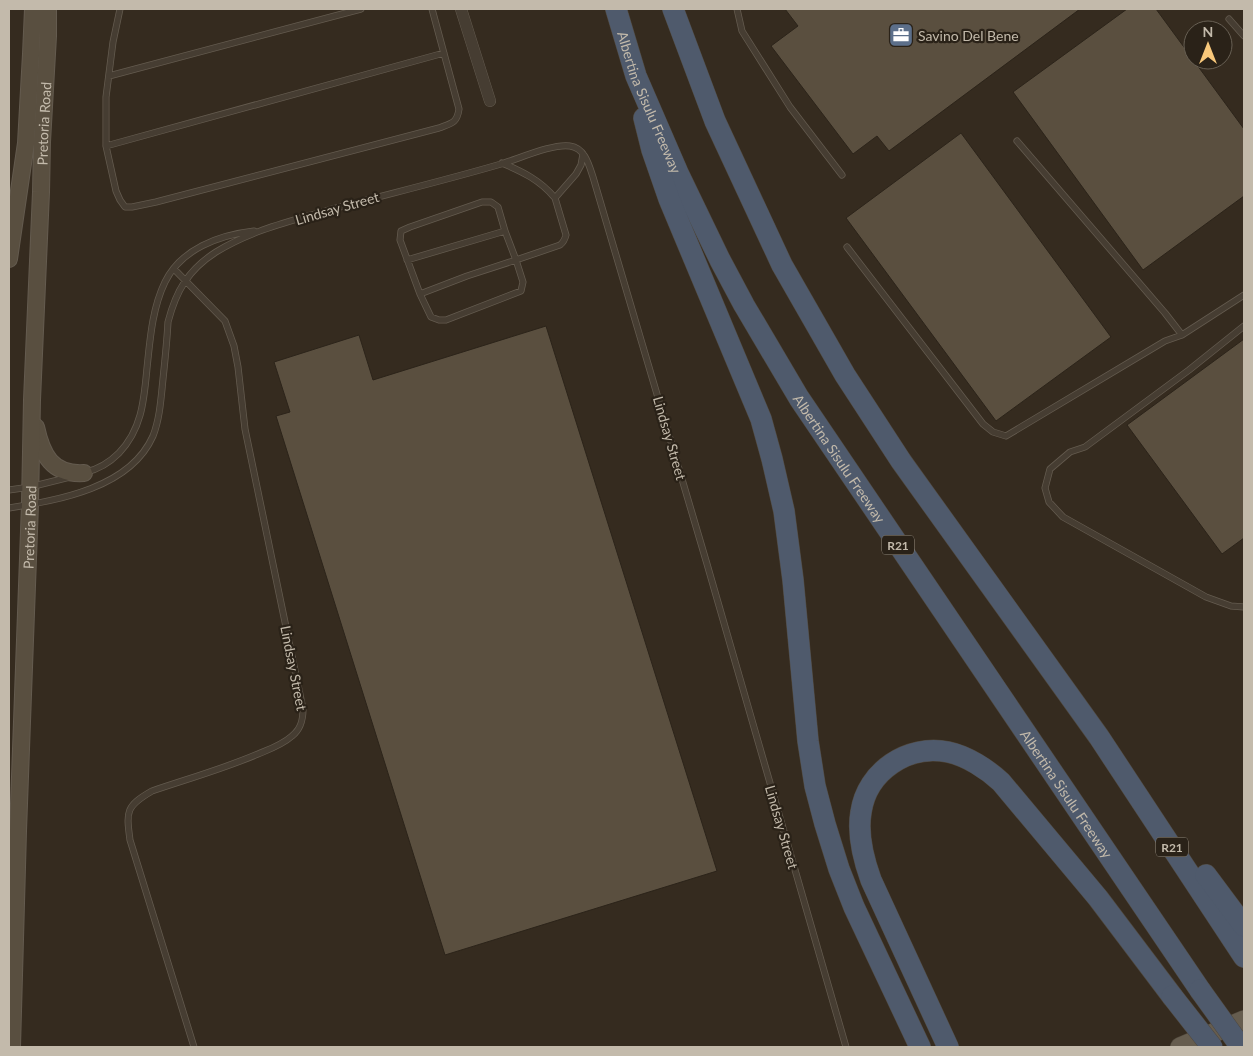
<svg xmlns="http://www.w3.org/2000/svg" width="1253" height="1056" font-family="Lato,sans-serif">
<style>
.building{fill:#5a4f3f;stroke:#2c241a}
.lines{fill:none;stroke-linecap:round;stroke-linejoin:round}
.lane-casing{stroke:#645b4f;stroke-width:7}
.street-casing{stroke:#645b4f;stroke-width:12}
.secondary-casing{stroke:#645b4f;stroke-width:18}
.primary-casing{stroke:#4f473b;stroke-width:20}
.highway-casing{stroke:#50483d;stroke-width:22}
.lane{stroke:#463d32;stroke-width:5.5}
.street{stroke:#463d32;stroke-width:11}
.secondary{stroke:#594f40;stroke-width:16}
.primary{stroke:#665d4f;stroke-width:19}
.highway{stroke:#4f5a6c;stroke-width:21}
.highway-bridge-casing{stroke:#50483d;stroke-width:22;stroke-linecap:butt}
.highway-bridge{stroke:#4f5a6c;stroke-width:21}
.labels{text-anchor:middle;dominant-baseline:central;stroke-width:4.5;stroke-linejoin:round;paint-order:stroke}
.shield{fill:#2a2218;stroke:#958c7f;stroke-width:1}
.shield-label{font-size:12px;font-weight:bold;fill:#c3baab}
.poi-label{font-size:14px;fill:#c3baab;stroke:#2a2218;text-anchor:start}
.street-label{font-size:14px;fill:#c3baab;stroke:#2a2218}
</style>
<rect width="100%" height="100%" fill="#352b1f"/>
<path class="building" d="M785,9H1080L889,151L877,136L853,154L771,46L798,26Z
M1127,9H1156L1244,129V196L1143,270L1013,92Z
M961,133L1111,337L996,421L846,218Z
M546,326L717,871L445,955L276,416L290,412L274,362L359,335L373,380Z
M1244,339V538L1222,554L1127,425Z"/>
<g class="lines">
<defs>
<path id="lane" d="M120,9L113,42L106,97V146L116,191L120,200L125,207H132L156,202L439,128C452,123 457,123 459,109L432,9
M737,9L742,31L790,107L842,175
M1229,19L1244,36
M109,76L361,9
M1017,141L1165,313L1182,335L1244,295
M106,146L444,53
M502,163C523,172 540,180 555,198L576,174L581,165L583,154
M505,231L498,207L491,202H482L410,227L401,231L400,240L420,294L431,317L439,320H446L521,291L523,282L516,260L560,245C564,242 565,239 566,235L555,198
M847,247L983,424L993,432L1006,436L1165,341L1182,335
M407,260L505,231L516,260L467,276L420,294
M174,269L225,321L234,346L238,367L245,429L303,709C303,720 301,729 292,736C282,745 270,749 258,754C223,769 187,779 152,791C126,806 126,811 130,840L194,1047
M1244,326L1189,370L1085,447L1070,452L1050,469L1045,488L1049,502L1063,517L1206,597L1231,606L1244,607
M86,472C99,469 109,463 119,453C142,429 144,400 147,368C150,340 152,309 165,282C181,249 219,235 254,231
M9,490L30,487L70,477
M9,508C59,500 130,488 153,436C160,418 161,398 163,379C165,360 167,341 168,322C176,291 188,270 216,252C250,231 287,222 325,211C384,195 443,181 501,164C518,159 554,143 570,146C585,148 589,165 593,177L707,564L846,1047"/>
<path id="street" d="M461,9L490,101"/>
<g id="secondary">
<path d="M9,259L26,143L31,54L33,9"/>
<path d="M36,427C42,455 52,475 84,473"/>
<path id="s1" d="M12,1047L18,831L30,504L32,400L41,192L42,142L48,36V9"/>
</g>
<path id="primary" d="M1180,1047L1244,1020"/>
<g id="highway">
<path id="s2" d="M616,9L636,76L678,173L720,260L744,305L799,398L1200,990"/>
<path d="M673,9L715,121L782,265L845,375L901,461L1099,737L1244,957"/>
<path d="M644,118L652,150L669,199L761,419L772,459L784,511L793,580L808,741L815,786L825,824L839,869L854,907L920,1047"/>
<path d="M1206,875L1244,926"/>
<path d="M948,1047L871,880C863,858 857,835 861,812C867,771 908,744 948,752C967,756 987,769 1001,782L1098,898L1172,996"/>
</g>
</defs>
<use href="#lane" class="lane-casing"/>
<use href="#street" class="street-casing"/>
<use href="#secondary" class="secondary-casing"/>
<use href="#primary" class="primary-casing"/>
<use href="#highway" class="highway-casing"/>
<use href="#lane" class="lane"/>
<use href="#street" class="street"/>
<use href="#secondary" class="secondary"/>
<use href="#primary" class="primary"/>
<use href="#highway" class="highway"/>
<defs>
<path id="highway-bridge" d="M1200,990L1241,1047
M1172,996L1212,1047"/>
</defs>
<use href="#highway-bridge" class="highway-bridge-casing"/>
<use href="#highway-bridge" class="highway-bridge"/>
</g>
<defs>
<symbol id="office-square" viewBox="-11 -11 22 22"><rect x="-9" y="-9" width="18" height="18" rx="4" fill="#5c6f8a" stroke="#2a2218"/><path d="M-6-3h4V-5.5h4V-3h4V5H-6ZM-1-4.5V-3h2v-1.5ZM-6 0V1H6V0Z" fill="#fff"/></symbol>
</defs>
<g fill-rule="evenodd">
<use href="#office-square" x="887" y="21" width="28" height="28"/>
</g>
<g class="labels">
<g class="shield">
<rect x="882" y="535.5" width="32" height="19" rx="4"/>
<rect x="1156" y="837.5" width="32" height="19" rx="4"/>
</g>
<g class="shield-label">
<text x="898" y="545">R21</text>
<text x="1172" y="847">R21</text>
</g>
<g class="poi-label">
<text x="918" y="35">Savino Del Bene</text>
</g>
<g class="street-label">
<text stroke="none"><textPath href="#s2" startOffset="99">Albertina Sisulu Freeway</textPath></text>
<text stroke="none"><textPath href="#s1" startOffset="924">Pretoria Road</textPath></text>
<text transform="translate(337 208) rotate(-16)">Lindsay Street</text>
<text transform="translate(670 438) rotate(74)">Lindsay Street</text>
<text stroke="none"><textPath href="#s2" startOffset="504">Albertina Sisulu Freeway</textPath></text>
<text stroke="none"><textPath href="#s1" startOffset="520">Pretoria Road</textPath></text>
<text transform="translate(294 668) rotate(79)">Lindsay Street</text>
<text stroke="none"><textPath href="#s2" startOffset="909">Albertina Sisulu Freeway</textPath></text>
<text transform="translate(782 827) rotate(74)">Lindsay Street</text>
</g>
</g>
<rect width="1253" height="1056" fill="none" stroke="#c3baab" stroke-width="20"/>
<g transform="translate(1208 45)"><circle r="24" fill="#2a2218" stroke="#675f53"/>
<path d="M0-4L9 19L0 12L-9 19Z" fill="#f8c87b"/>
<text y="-8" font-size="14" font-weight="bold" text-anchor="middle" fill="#c3baab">N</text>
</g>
</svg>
